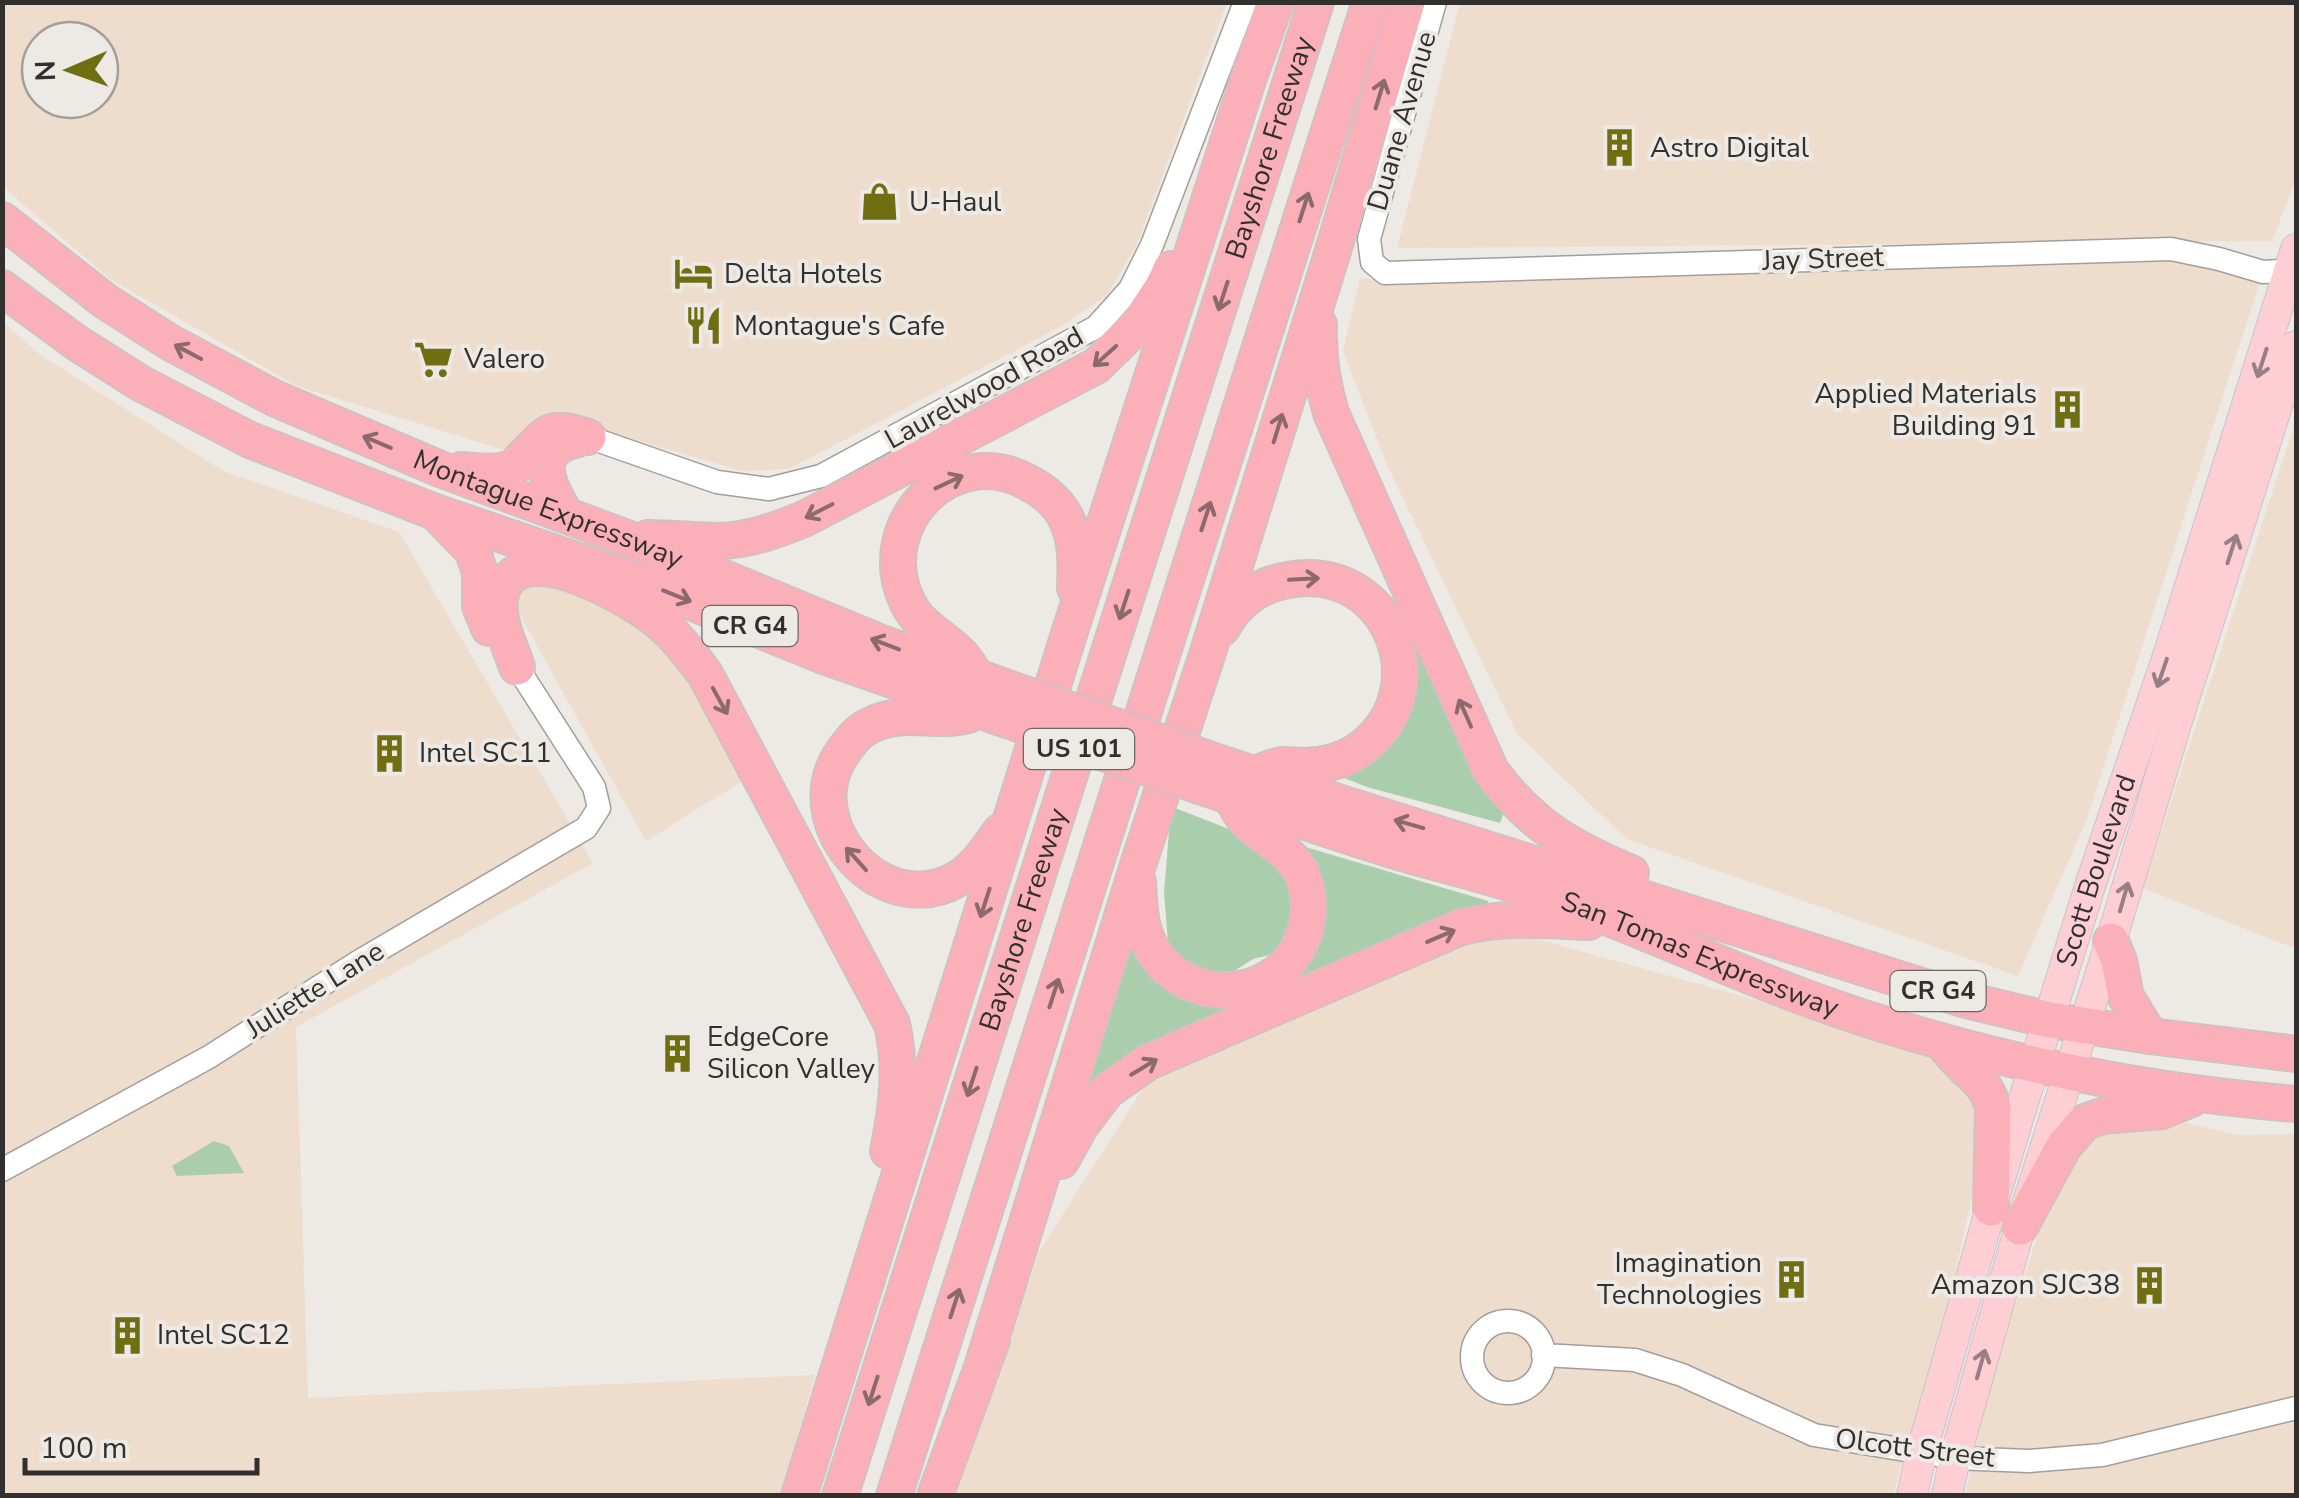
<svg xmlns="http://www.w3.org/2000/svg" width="2299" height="1498" font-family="'Nunito Sans',sans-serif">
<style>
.commercial{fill:#eedccc;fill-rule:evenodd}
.green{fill:#aaceab}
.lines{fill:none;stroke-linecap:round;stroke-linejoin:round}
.minor-casing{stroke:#a29e99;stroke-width:25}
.major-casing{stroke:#c6c5c4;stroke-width:32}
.highway-casing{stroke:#c6c5c4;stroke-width:38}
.minor{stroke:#fff;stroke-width:22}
.major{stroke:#fdcfd5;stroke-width:30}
.highway{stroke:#fbafb9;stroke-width:35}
.highway-bridge-casing{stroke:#c6c5c4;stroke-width:38;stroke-linecap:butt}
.highway-bridge{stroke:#fbafb9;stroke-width:35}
.oneway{stroke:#8c696d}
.oneway2{stroke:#988082}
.labels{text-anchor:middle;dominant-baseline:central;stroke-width:8;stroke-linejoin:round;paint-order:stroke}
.shield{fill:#ede9e4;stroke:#6a6865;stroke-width:2.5}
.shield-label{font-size:25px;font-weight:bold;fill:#32302e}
.street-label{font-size:28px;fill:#32302e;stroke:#ede9e4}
.poi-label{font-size:28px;fill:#32302e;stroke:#ede9e4;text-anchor:start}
</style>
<rect width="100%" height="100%" fill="#ede9e4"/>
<path class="commercial" d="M3,3H1227L1136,246L1106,296L1060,327L789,469L742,471L558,417L504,450L297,386L110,279L3,187ZM40,40H100V100H40Z
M1460,3H2296V178L2272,241L1397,248Z
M2217,260L2262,275L2086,821L2018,976L1627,839L1517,734L1387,465L1343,351L1360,279Z
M2,321L39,354L223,471L399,532L593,863L296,1027L308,1398L815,1375L781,1495H3Z
M2296,420V949L2143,888Z
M540,580L589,597L683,661L747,778L646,841L517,610L522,591Z
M1483,924L2000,1068L1955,1274L1893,1495L956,1496L1039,1252L1152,1074Z
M2105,1104L2237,1135L2296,1134V1495L1965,1496L1991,1379L2041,1225Z"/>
<path class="green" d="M1420,648L1505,809L1500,823L1367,787L1329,772L1346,768L1409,655Z
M1175,808L1234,831L1279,862L1294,902L1290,929L1273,954L1253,959L1228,975H1216L1178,957L1168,942L1164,893L1169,832Z
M1302,846L1488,901V915L1298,992L1287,981Z
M1127,932L1242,1010L1072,1107L1115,999L1123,975L1119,958Z
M214,1141L229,1146L244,1173L177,1176L172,1166Z"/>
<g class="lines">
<defs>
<path id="minor" d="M1435,2L1369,239L1372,262L1385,273L2171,249L2219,259L2263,272L2296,270
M588,437L717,482L769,489L821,476L1096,327L1130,289L1152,245L1245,2
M2,1170L209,1057L358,962L586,828L599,808L594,787L517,667
M1472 1357a36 36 0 1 1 72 0a36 36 0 1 1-72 0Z
M1543,1355L1635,1360L1682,1375L1814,1435L1955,1458L2029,1461L2102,1455L2296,1408"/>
<g id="major">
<path id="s1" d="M1912,1496L1921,1454L1991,1208L2035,1063L2090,886L2168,656L2296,249"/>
<path d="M1947,1496L1955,1458L2020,1227L2111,941L2176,724L2296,346"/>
</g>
<g id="highway">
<path id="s2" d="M2,220L105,301L171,343L274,398L440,469L627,538L884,644L1016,691"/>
<path d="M2,288L77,343L140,383L250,440L435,512L649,585L821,655L1007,720"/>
<path d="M1319,325C1318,356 1322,383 1331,413L1491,771C1531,825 1569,847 1631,873"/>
<path d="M461,470C476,471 495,474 509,469C515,467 517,464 521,459C550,431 547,424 588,437"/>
<path d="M566,515C548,486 529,450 578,439"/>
<path d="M439,516L473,551L480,573V606L489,628"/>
<path d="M648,538C672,538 696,541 720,541C750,540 777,530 804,519L1096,366L1138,325L1166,282L1171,269"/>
<path d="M1222,628C1236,602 1258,585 1288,580C1391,560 1443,695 1356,752C1342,761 1322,766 1305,766C1298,766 1289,765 1282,765C1275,766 1267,770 1260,772"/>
<path d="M517,667C510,646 497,621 500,599C512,526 636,601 664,626C680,640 692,657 705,674L892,1024C902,1067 897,1107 888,1151"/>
<path d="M973,672C969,665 965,658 959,653C940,634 917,626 906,599C872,522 953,440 1029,483C1042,490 1055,500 1063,513C1077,535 1076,563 1075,588"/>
<path d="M968,715C936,724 903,708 869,726C857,732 850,742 842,753C794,824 884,924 959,878C976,867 989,848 1000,832"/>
<path d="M1208,759L1350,806L1966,1000L2050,1020L2150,1036L2296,1054"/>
<path id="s3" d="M1200,786C1267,809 1333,832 1402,853C1455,868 1509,881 1562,900C1643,929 1720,966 1801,996C1957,1054 2131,1091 2296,1104"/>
<path d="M1138,882C1139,897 1139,913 1143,928C1167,1011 1285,1011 1306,927C1310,910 1309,890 1302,874C1290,849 1265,840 1247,822C1242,817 1238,809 1234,802"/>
<path d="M2111,941L2119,961L2126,997L2150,1036"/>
<path d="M1941,1041C1948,1050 1956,1059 1964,1067C1979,1081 1988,1087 1993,1108L1991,1208"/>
<path d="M1061,1161L1081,1125L1107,1091L1148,1062L1461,927C1504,916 1545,920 1589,922"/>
<path d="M2020,1227L2064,1146L2085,1122L2102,1116L2162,1111L2191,1099"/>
<path d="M984,1361L1138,865L1207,655L1332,254L1407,2"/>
<path d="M799,1496L1069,634L1249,77L1276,2"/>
<path id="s4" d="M840,1496L1316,2"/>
<path d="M894,1496L1370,2"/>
<path d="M935,1496L992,1340"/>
</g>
</defs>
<use href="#minor" class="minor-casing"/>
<use href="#major" class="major-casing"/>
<use href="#highway" class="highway-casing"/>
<use href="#minor" class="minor"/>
<use href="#major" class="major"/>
<use href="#highway" class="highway"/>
<defs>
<path id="highway-bridge" d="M1016,691L1208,759
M1007,720L1200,786"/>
</defs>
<use href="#highway-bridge" class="highway-bridge-casing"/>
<use href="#highway-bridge" class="highway-bridge"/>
</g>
<defs><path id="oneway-shaft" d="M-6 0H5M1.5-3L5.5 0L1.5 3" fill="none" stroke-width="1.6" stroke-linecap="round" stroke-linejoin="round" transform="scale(2.5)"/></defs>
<g class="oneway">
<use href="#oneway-shaft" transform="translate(1380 94) rotate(-73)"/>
<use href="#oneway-shaft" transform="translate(1304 207) rotate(-72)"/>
<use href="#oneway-shaft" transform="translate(1223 296) rotate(108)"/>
<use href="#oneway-shaft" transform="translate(188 352) rotate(-152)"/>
<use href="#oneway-shaft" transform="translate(1105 356) rotate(138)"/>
<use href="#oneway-shaft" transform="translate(1278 428) rotate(-73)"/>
<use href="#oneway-shaft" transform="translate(377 442) rotate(-157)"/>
<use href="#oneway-shaft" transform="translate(949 482) rotate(-25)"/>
<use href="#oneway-shaft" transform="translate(819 511) rotate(153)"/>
<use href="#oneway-shaft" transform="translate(1206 516) rotate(-72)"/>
<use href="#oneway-shaft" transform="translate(1304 579) rotate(-3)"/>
<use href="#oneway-shaft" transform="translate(677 596) rotate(22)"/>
<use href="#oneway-shaft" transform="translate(1124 605) rotate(108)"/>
<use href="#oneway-shaft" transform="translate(885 644) rotate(-159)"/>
<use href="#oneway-shaft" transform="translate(720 701) rotate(61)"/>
<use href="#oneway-shaft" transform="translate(1465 713) rotate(-114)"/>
<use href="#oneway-shaft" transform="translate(1409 824) rotate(-164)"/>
<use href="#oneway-shaft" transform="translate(856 859) rotate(-132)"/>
<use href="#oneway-shaft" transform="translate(985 903) rotate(108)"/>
<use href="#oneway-shaft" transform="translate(1441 936) rotate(-23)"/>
<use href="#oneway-shaft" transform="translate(1054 993) rotate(-72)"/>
<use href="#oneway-shaft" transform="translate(1144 1067) rotate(-31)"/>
<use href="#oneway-shaft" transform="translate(972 1082) rotate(108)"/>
<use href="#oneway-shaft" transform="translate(955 1303) rotate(-72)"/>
<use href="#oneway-shaft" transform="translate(873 1391) rotate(108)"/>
</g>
<g class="oneway2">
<use href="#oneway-shaft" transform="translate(2262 363) rotate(108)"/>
<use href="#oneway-shaft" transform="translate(2232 549) rotate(-72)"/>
<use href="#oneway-shaft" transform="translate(2162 673) rotate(109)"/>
<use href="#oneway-shaft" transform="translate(2124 897) rotate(-74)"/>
<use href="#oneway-shaft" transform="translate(1981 1364) rotate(-74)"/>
</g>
<defs>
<symbol id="building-bare" viewBox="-9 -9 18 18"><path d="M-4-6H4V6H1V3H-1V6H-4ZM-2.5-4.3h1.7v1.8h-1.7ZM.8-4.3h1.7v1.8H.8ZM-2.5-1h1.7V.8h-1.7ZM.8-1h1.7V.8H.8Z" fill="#6f6f11" stroke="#ede9e4" stroke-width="2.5" paint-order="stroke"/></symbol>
<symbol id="shop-bare" viewBox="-9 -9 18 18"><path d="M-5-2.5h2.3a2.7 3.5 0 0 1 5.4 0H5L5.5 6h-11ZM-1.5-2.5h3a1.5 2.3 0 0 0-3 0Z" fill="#6f6f11" stroke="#ede9e4" stroke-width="2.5" paint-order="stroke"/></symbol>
<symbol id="hotel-bare" viewBox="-9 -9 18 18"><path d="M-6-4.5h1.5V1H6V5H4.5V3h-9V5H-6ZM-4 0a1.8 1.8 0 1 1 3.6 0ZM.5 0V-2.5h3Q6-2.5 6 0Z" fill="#6f6f11" stroke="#ede9e4" stroke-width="2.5" paint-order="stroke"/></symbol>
<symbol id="restaurant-bare" viewBox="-9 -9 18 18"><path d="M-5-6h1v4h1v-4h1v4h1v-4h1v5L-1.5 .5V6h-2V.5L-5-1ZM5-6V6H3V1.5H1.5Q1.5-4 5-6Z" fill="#6f6f11" stroke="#ede9e4" stroke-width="2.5" paint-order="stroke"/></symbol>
<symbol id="supermarket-bare" viewBox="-9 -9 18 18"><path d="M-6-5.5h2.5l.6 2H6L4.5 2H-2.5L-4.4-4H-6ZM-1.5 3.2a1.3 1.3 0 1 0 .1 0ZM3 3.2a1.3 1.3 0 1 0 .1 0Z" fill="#6f6f11" stroke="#ede9e4" stroke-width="2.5" paint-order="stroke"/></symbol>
</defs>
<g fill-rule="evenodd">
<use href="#building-bare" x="1592" y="120" width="55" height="55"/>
<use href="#shop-bare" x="852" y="174" width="55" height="55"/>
<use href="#hotel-bare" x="666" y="246" width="55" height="55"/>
<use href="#restaurant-bare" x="676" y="298" width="55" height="55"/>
<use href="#supermarket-bare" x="406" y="332" width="55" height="55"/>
<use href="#building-bare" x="2040" y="382" width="55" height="55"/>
<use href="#building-bare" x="362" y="726" width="55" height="55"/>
<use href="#building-bare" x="650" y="1026" width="55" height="55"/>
<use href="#building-bare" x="1764" y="1252" width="55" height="55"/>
<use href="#building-bare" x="2122" y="1258" width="55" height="55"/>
<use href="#building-bare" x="100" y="1308" width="55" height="55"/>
</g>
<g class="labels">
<g class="shield">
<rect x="702.5" y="606" width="95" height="40" rx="8"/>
<rect x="1024" y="729" width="110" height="40" rx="8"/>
<rect x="1890.5" y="971" width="95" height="40" rx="8"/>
</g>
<g class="shield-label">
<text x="750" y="626">CR G4</text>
<text x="1079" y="749">US 101</text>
<text x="1938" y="991">CR G4</text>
</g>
<g class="street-label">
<text transform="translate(1402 121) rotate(-74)">Duane Avenue</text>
<text stroke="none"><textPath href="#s4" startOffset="1415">Bayshore Freeway</textPath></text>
<text transform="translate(1823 259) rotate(-2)">Jay Street</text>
<text transform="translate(984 388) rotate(-29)">Laurelwood Road</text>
<text stroke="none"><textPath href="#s2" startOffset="622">Montague Expressway</textPath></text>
<text stroke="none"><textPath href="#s1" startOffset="652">Scott Boulevard</textPath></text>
<text stroke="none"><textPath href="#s4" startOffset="605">Bayshore Freeway</textPath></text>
<text stroke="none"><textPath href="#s3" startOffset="528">San Tomas Expressway</textPath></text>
<text transform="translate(315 990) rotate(-32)">Juliette Lane</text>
<text transform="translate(1915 1448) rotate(7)">Olcott Street</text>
</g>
<g class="poi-label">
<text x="1650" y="148">Astro Digital</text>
<text x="909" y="202">U-Haul</text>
<text x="724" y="274">Delta Hotels</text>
<text x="734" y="326">Montague's Cafe</text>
<text x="464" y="359">Valero</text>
<text x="2037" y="394" text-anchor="end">Applied Materials<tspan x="2037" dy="32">Building 91</tspan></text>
<text x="419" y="753">Intel SC11</text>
<text x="707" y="1037">EdgeCore<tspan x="707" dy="32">Silicon Valley</tspan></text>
<text x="1762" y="1263" text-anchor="end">Imagination<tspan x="1762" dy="32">Technologies</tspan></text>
<text x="2120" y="1285" text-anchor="end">Amazon SJC38</text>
<text x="157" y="1335">Intel SC12</text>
</g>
</g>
<rect width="2299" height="1498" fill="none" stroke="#32302e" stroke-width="10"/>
<g transform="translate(70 70) rotate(268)"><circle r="48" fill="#ede9e4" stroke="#a29f9b" stroke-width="2.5"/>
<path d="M0-8L18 38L0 25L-18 38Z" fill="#6f6f11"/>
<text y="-15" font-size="28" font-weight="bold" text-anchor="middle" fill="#32302e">N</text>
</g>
<path d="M25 1458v15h232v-15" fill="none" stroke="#32302e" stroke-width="5"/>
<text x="40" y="1458" font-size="30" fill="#32302e" stroke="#ede9e4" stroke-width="8" paint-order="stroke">100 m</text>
</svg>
